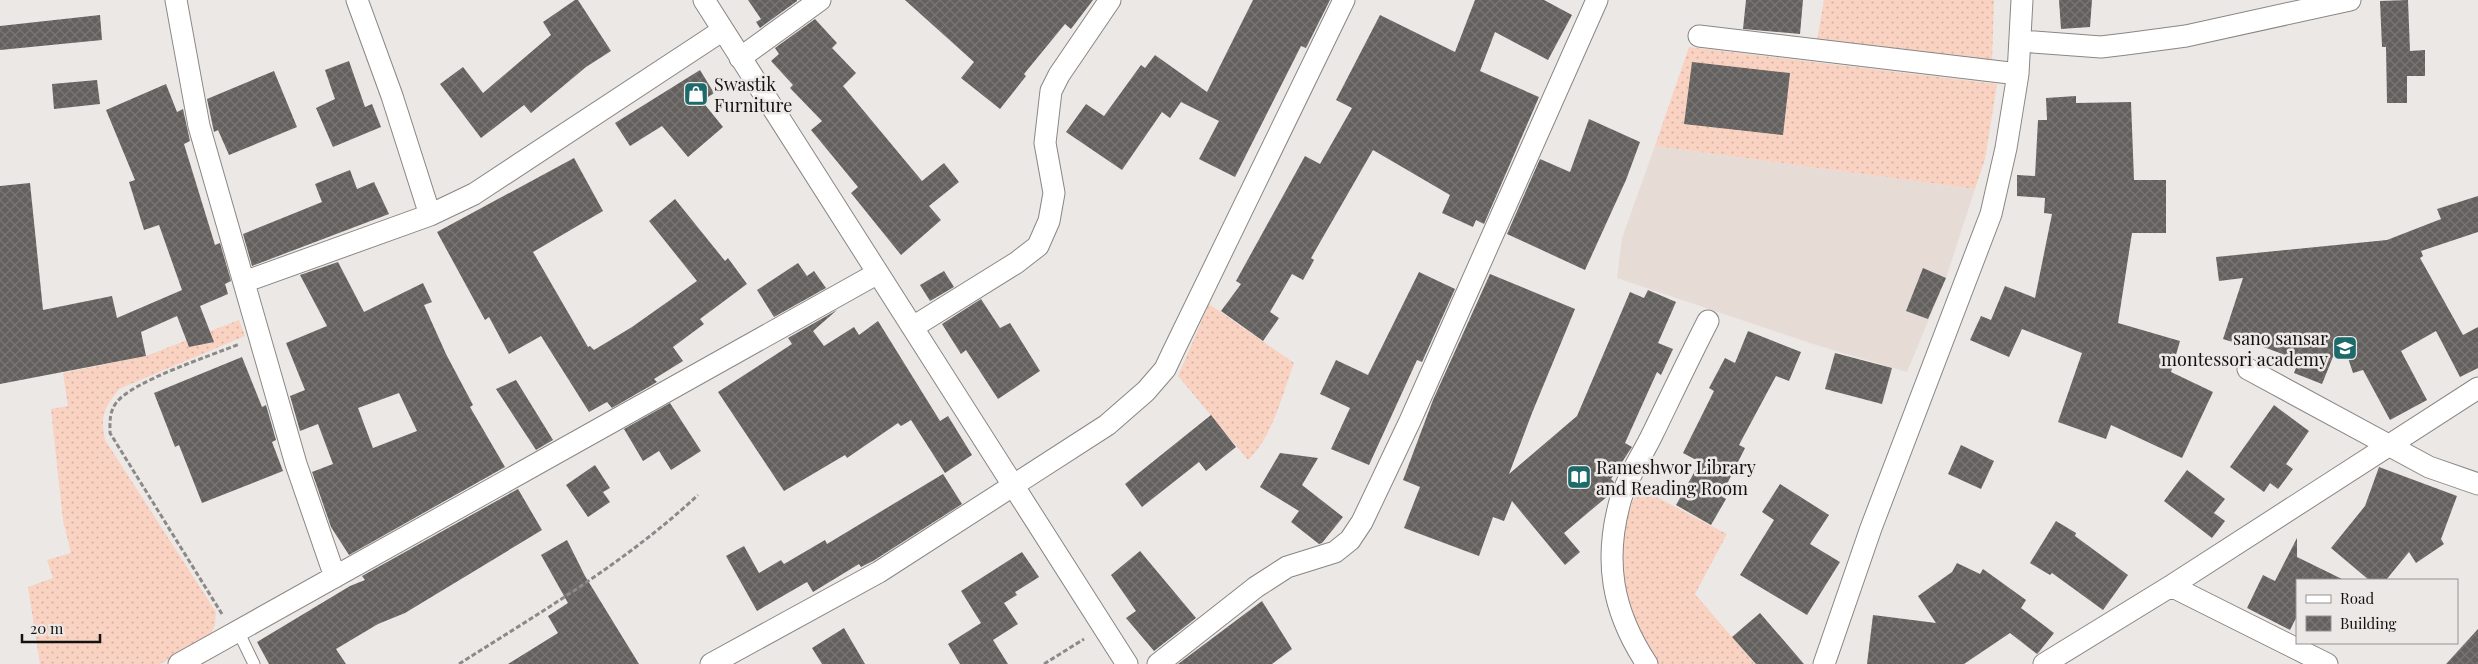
<svg xmlns="http://www.w3.org/2000/svg" width="2478" height="664" font-family="'Playfair Display',serif">
<style>
.built{fill:#e7dbd6}
.grass{fill:url(#grass-dots)}
.building{fill:url(#building-cross-hatch);fill-rule:evenodd}
.lines{fill:none;stroke-linecap:round;stroke-linejoin:round}
.service-casing{stroke:#898684;stroke-width:13}
.minor-casing{stroke:#898684;stroke-width:23}
.path{stroke:#8c8a88;stroke-width:3;stroke-dasharray:5 2.5;stroke-linecap:butt}
.service{stroke:#fff;stroke-width:11}
.minor{stroke:#fff;stroke-width:21}
.labels{text-anchor:middle;dominant-baseline:central;stroke-width:5;stroke-linejoin:round;paint-order:stroke}
.poi-label{font-size:18px;fill:#131211;stroke:#ece8e6;text-anchor:start}
</style>
<defs>
<pattern id="grass-dots" width="8" height="8" patternUnits="userSpaceOnUse" patternTransform="scale(1.25)"><rect width="8" height="8" fill="#f9d2c2"/><path d="M2 2h.1M6 6h.1" fill="none" stroke="#d5b3a6" stroke-width="1.8" stroke-linecap="round"/></pattern>
<pattern id="building-cross-hatch" width="8" height="8" patternUnits="userSpaceOnUse" patternTransform="scale(1.25)"><rect width="8" height="8" fill="#63605e"/><path d="M0 0l8 8M0 8l8-8" fill="none" stroke="#787674"/></pattern>
</defs>
<rect width="100%" height="100%" fill="#ece8e6"/>
<path class="built" d="M1655,146L1975,189L1946,278L1907,372L1813,344L1617,278L1622,238Z"/>
<path class="grass" d="M1824,0H1994L1992,62L1817,41Z
M1689,47L1997,84L1985,159L1975,189L1655,146Z
M1209,304L1294,363C1282,395 1273,436 1248,460L1178,376Z
M239,320L245,336L119,389C104,408 100,416 105,440L216,612L215,625L209,638L160,664H40L28,587L53,578L47,560L71,553L63,520L51,409L68,406L63,373L146,356Z
M1639,488L1727,534L1695,594L1755,664H1655C1627,603 1606,552 1639,488Z"/>
<path class="building" d="M575,0H578L611,51L586,67L531,113L524,105L481,138L440,84L463,67L483,93L551,35L543,22Z
M748,0H797V1L760,28L756,22L761,19Z
M905,0H1093L1071,29L1065,24L1024,74L1026,76L1000,109L961,78L974,62Z
M1253,0H1330L1306,48L1301,46L1235,177L1199,159L1219,121L1181,102L1170,118L1162,112L1122,170L1066,132L1086,104L1104,116L1141,65L1145,68L1155,55L1207,92Z
M1475,0H1544L1572,15L1548,60L1495,32L1480,71L1539,97L1484,224L1476,220L1473,227L1442,213L1450,195L1373,150L1311,258L1314,260L1303,280L1292,274L1270,312L1279,318L1263,341L1221,311L1241,284L1236,281L1305,156L1320,164L1352,108L1336,100L1380,15L1455,52Z
M1746,0H1803L1800,34L1743,29Z
M2059,0H2092L2090,27L2061,29Z
M2408,0L2410,51L2425,50V76H2407V103H2387L2386,47H2382L2380,1Z
M100,15L102,40L0,50V26Z
M815,19L837,43L832,48L856,73L843,86L922,181L944,163L959,182L929,206L941,220L901,255L851,193L858,187L811,130L822,121L790,88L793,85L771,61L779,54L775,48Z
M349,61L365,107L372,104L381,127L333,147L316,108L335,99L325,70Z
M1692,62L1790,73L1783,135L1684,124Z
M700,70L714,93L702,101L723,127L688,157L662,126L630,146L615,123Z
M274,71L297,127L229,155L218,130L214,132L207,99Z
M97,80L100,104L54,109L52,84Z
M166,84L177,112L183,109L190,141L184,144L215,245L220,243L231,281L225,284L228,294L200,306L214,342L189,347L177,316L141,332L146,356L0,384V186L30,183L43,310L112,296L117,318L182,290L159,225L144,230L129,182L135,180L106,110Z
M2076,96V103L2131,102L2134,180H2166V233H2132L2118,323L2180,341L2171,372L2213,392L2182,458L2111,425L2106,439L2058,422L2082,353L2022,329L2009,357L1970,340L1981,316L1991,320L2005,286L2035,298L2052,214L2044,213L2045,198L2017,196V175L2035,176L2038,120H2047L2046,98Z
M1589,119L1640,142L1626,180L1585,270L1507,234L1540,159L1570,172Z
M574,158L603,211L533,252L588,347L590,346L594,350L632,327L697,281L649,221L675,199L725,261L728,258L747,284L700,319L704,324L673,347L683,361L654,379L657,382L612,408L607,402L589,412L541,336L509,354L489,317L485,320L437,232Z
M350,170L357,189L374,182L389,214L252,266L243,234L322,202L315,184Z
M2478,196V232L2421,251L2423,256L2420,258L2463,335L2478,327V368L2460,377L2436,331L2401,351L2427,400L2390,420L2363,370L2353,373L2341,337L2322,384L2294,373L2299,360L2247,341L2245,346L2223,339L2243,278L2219,281L2216,257L2387,240L2441,219L2437,209Z
M338,262L364,312L423,283L432,302L424,305L446,354L473,405L470,407L505,467L349,555L331,527L312,472L333,464L318,424L300,431L290,396L305,390L286,343L327,326L300,275ZM399,393L417,431L373,448L358,408Z
M798,263L807,276L814,271L826,288L774,317L757,290Z
M1923,268L1946,278L1928,319L1906,311Z
M944,271L954,287L930,301L920,285Z
M1419,272L1455,289L1422,362L1417,360L1369,465L1331,449L1350,408L1320,394L1336,360L1368,375Z
M1490,274L1575,309L1532,413L1509,474L1577,416L1630,292L1644,298L1648,290L1676,302L1658,343L1673,349L1661,375L1657,372L1625,443L1632,447L1611,479L1614,482L1609,495L1564,533L1580,552L1565,565L1512,501L1504,521L1493,517L1479,556L1404,528L1420,487L1403,480L1433,400Z
M981,299L1000,328L1010,323L1040,371L998,399L966,350L961,354L942,324Z
M837,310L813,331L824,346L854,327L859,335L878,321L940,421L948,416L972,455L945,473L911,420L901,426L898,423L847,458L845,455L784,491L718,392L792,344L788,338Z
M1748,331L1801,352L1789,381L1776,376L1739,445L1745,448L1721,496L1726,499L1711,525L1676,505L1700,462L1683,453L1714,391L1709,388L1725,358L1735,363Z
M1835,353L1892,368L1882,404L1825,389Z
M242,357L262,407L266,405L276,440L272,442L283,471L202,503L179,445L175,447L154,393Z
M516,380L553,440L536,450L496,389Z
M670,403L701,451L671,470L659,451L643,461L624,429Z
M2274,405L2309,431L2286,464L2293,469L2278,489L2270,483L2264,492L2230,467Z
M1211,415L1236,447L1206,471L1199,462L1142,507L1125,484Z
M1961,445L1994,461L1981,489L1948,474Z
M1280,453L1318,458L1302,485L1343,517L1322,543L1319,544L1291,522L1299,511L1260,487Z
M595,465L610,488L603,492L610,502L588,517L566,485Z
M2379,467L2457,496L2441,539L2444,544L2416,563L2409,552L2386,580H2369L2331,548L2365,506Z
M2187,470L2225,499L2214,513L2225,521L2212,538L2164,501Z
M943,474L962,504L873,561L861,567L859,564L813,592L807,582L757,611L726,556L744,546L759,573L781,560L784,564L825,540L827,544Z
M1780,484L1829,515L1810,544L1840,562L1807,615L1740,575L1774,520L1762,512Z
M518,489L542,530L405,613L378,624L336,649L346,664H269L257,642L350,586L365,580L362,576Z
M2056,521L2076,533L2075,536L2128,575L2103,610L2052,573L2050,575L2030,563Z
M2297,538V557L2344,580H2297V616L2290,630L2247,608L2263,575L2275,581Z
M567,540L585,576L639,664H508L558,633L548,616L568,603L541,555Z
M1140,551L1196,618L1154,651L1126,618L1136,611L1111,575Z
M1022,552L1039,577L1015,592L1017,595L1004,603L1018,624L993,640L1008,664H960L948,644L981,623L961,591Z
M1957,563L1980,574L1983,569L2026,600L2021,608L2054,633L2039,652L2037,654L2010,633L1964,664H1867L1873,615L1936,623L1918,596L1952,572Z
M1262,601L1292,649L1272,664H1178Z
M1760,613L1804,664H1756L1732,637Z
M844,628L865,664H822L812,648Z
M2478,629V664H2446Z"/>
<g class="lines">
<defs>
<path id="service" d="M238,631L254,664"/>
<path id="minor" d="M176,0L199,126L296,464L335,577
M357,0L392,96L430,215
M704,0L1127,664
M1699,36L2018,74
M2020,41L2101,47L2126,44L2186,36L2350,0
M740,58L820,0
M244,282L430,215L474,194L723,30
M913,327L1016,263L1038,246L1049,221L1054,193L1045,143L1051,91L1059,75L1110,0
M2248,369L2429,467L2478,484
M2171,586L2327,664
M179,664L878,273
M711,664L879,572L1107,425L1146,391L1165,369L1173,352L1344,0
M1158,664L1256,587L1287,567L1335,552L1350,540L1362,522L1410,421L1597,0
M1647,664C1612,611 1603,560 1621,498C1628,476 1643,454 1653,433C1671,396 1689,358 1708,321
M1824,664L1871,528L1991,214L2006,148L2018,74L2022,0
M2044,664L2171,586L2478,388"/>
</defs>
<use href="#service" class="service-casing"/>
<use href="#minor" class="minor-casing"/>
<path class="path" d="M222,614L110,433C110,422 109,413 116,403C132,381 211,356 239,344
M459,664C541,612 626,562 698,495
M1044,664L1084,639"/>
<use href="#service" class="service"/>
<use href="#minor" class="minor"/>
</g>
<defs>
<symbol id="shop-square" viewBox="-11 -11 22 22"><rect x="-9" y="-9" width="18" height="18" rx="4" fill="#1d6a6a" stroke="#ece8e6"/><path d="M-5-2.5h2.3a2.7 3.5 0 0 1 5.4 0H5L5.5 6h-11ZM-1.5-2.5h3a1.5 2.3 0 0 0-3 0Z" fill="#fff"/></symbol>
<symbol id="school-square" viewBox="-11 -11 22 22"><rect x="-9" y="-9" width="18" height="18" rx="4" fill="#1d6a6a" stroke="#ece8e6"/><path d="M0-5L7-2L0 1L-7-2ZM-4 1L0 2.5L4 1V4Q0 6-4 4Z" fill="#fff"/></symbol>
<symbol id="library-square" viewBox="-11 -11 22 22"><rect x="-9" y="-9" width="18" height="18" rx="4" fill="#1d6a6a" stroke="#ece8e6"/><path d="M-6-4Q-3-5.5-.7-3.5V5Q-3 3-6 4ZM6-4Q3-5.5 .7-3.5V5Q3 3 6 4Z" fill="#fff"/></symbol>
</defs>
<g fill-rule="evenodd">
<use href="#shop-square" x="682" y="80" width="28" height="28"/>
<use href="#school-square" x="2331" y="334" width="28" height="28"/>
<use href="#library-square" x="1565" y="463" width="28" height="28"/>
</g>
<g class="labels">
<g class="poi-label">
<text x="714" y="84">Swastik<tspan x="714" dy="21">Furniture</tspan></text>
<text x="2328" y="338" text-anchor="end">sano sansar<tspan x="2328" dy="21">montessori academy</tspan></text>
<text x="1596" y="467">Rameshwor Library<tspan x="1596" dy="21">and Reading Room</tspan></text>
</g>
</g>
<rect x="2296" y="579" width="162" height="65" fill="#ece8e6" stroke="#959291"/>
<rect x="2306" y="595" width="25" height="8" fill="#ffffff" stroke="#959291"/>
<text x="2340" y="604" font-size="15" fill="#131211">Road</text>
<rect x="2306" y="616" width="25" height="15" fill="url(#building-cross-hatch)" stroke="#959291"/>
<text x="2340" y="629" font-size="15" fill="#131211">Building</text>
<path d="M22 634v8h78v-8" fill="none" stroke="#131211" stroke-width="2.5"/>
<text x="30" y="634" font-size="15" fill="#131211" stroke="#ece8e6" stroke-width="4" paint-order="stroke">20 m</text>
</svg>
